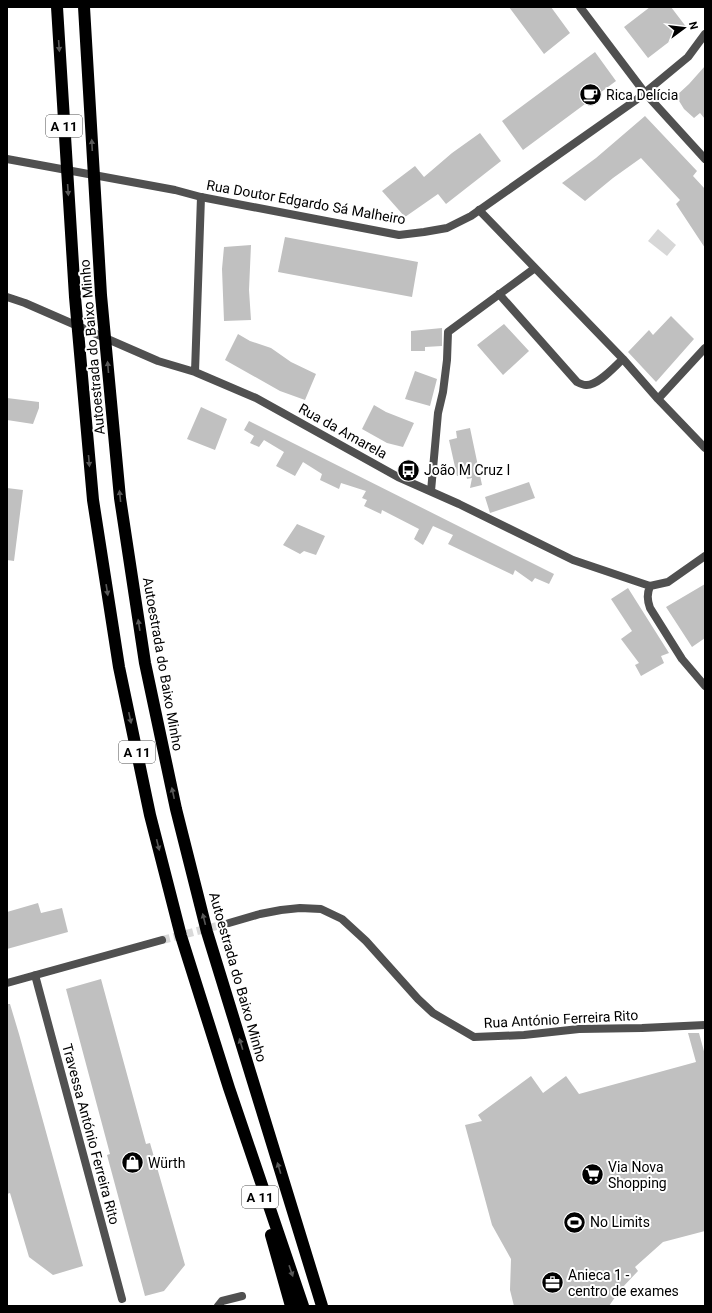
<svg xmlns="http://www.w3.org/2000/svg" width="712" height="1313" font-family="Roboto,sans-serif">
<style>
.green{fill:#d7d7d7}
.building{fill:#c0c0c0}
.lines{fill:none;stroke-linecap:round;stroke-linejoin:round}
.minor-tunnel{stroke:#d9d9d9;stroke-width:8;stroke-dasharray:8 4;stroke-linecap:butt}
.minor{stroke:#505050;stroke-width:8}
.tertiary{stroke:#505050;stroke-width:8}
.motorway{stroke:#000;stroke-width:12}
.oneway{fill:#595959}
.labels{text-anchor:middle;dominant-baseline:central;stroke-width:4;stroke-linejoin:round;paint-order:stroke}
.shield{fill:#fff;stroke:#4c4c4c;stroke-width:1}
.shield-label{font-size:13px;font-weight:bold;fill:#000}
.poi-label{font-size:14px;fill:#000;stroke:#fff;text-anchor:start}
.street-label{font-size:14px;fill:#000;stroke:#fff}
</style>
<rect width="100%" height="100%" fill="#fff"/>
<path class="green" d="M658,229L676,245L667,256L648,241Z"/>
<path class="building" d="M509,7H551L570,33L544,54Z
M650,7H671L687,28L648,58L624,27Z
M595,52L616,81L523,150L502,121Z
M705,66V119L700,113L694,118L684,109L676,96L689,84Z
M645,116L697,171L693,176L705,189V248L676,204L680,200L641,158L613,178L585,201L562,183L596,158Z
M480,133L501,161L446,204L438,194L405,217L382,191L415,166L424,177L452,153Z
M285,237L418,262L412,297L278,272Z
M251,245L249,290L251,320L224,321L222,269L224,247Z
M671,316L694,339L656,382L628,352L649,330L653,335Z
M504,324L529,351L503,375L477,345Z
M442,328V346L425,347V351H411V331Z
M238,334L250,341L271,348L291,362L316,374L305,400L280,391L225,360Z
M415,371L437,379L430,406L405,399Z
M7,398L39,402V408L33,424L7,420Z
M374,405L386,412L414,423L403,447L387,443L362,429Z
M201,407L227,419L215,450L187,439Z
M249,421L554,574L549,584L535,578L532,582L515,570L513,575L448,544L453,535L433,526L423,545L414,539L419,529L382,510L381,514L364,506L367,500L362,498L366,491L341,483L339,489L320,480L322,474L303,462L295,476L276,466L284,452L264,440L259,447L250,443L254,436L244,430Z
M470,428L482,485L470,488L472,478L467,479L466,473L457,476L449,440L457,438L456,431Z
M529,482L535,498L490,513L485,497Z
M7,488L23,490L14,561L7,560Z
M297,524L325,536L316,555L304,551L300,554L283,545Z
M705,584V638L692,647L666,607Z
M628,588L669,653L661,656L664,663L641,676L635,665L639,663L621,639L632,631L611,599Z
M38,903L41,913L62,908L68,932L7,949V912Z
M101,979L146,1144L150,1143L185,1265L164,1291L145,1296L107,1155L110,1154L66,989Z
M7,1004H10L19,1034L83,1266L53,1275L29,1257L10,1193L7,1194Z
M688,1033H699L705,1055V1231L663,1242L635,1267L638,1271L620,1290L609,1306H514L510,1290L511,1259L492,1225L465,1125L482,1121L478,1115L531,1076L543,1093L566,1076L579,1094L696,1062Z"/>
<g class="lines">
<path class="minor-tunnel" d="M162,940L229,923"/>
<path class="minor" d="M580,7L645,93L705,159
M479,210L623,359L658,399L705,448
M499,294L577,382C579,383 583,385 586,385C598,386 615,366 623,359
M7,297L25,303L158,361L195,372L256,398L398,477L459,504L573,560L650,586L668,582L705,556
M195,372L201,197
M658,399L705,348
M431,491L438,413L443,392L447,360L448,332L535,268
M650,586C647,594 647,599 650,608L682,659L705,686
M229,923L260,914L281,910L300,908L321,909L342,919L366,941L418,999L433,1013L474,1037L524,1035L579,1029L642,1028L705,1025
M35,975L122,1299
M7,983L162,940
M218,1306L222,1301L242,1296"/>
<path class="tertiary" d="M7,159L175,190L201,197L399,235L424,232L447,228L471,216L636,100L688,57L705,34"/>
<path class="motorway" d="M57,7L75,297L93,500L119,667L150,815L181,936L229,1088L303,1306
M84,7L101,295L120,498L145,663L176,809L207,932L322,1306
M271,1235L291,1306"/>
</g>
<defs><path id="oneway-solid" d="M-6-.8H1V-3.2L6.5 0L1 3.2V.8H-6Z"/></defs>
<g class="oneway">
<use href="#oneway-solid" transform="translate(59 46) rotate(86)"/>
<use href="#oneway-solid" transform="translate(92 145) rotate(-93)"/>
<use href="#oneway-solid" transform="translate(68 190) rotate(86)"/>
<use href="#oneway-solid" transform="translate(108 367) rotate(-95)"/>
<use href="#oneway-solid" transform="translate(89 461) rotate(85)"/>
<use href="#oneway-solid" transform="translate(120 496) rotate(-96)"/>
<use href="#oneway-solid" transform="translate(107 590) rotate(81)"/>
<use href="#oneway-solid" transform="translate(139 625) rotate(-99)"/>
<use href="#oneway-solid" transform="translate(130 718) rotate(78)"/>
<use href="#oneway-solid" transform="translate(173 793) rotate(-102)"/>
<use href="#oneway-solid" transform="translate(158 845) rotate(76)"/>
<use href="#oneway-solid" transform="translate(204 919) rotate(-104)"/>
<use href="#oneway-solid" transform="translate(241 1044) rotate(-107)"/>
<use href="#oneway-solid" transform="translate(279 1168) rotate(-107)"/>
<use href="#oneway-solid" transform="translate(291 1271) rotate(71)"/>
</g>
<defs>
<symbol id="cafe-disc" viewBox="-11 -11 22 22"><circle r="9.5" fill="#000" stroke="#fff"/><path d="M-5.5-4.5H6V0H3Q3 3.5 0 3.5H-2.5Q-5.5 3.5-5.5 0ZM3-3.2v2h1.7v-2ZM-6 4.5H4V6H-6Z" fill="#fff"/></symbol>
<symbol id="bus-disc" viewBox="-11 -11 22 22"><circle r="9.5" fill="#000" stroke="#fff"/><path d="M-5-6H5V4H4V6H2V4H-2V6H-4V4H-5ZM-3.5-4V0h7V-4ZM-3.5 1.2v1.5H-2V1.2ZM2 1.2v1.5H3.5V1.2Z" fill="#fff"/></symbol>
<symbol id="shop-disc" viewBox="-11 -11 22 22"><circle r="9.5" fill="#000" stroke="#fff"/><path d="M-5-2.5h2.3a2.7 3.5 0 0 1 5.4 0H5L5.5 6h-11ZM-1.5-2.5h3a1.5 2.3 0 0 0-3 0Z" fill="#fff"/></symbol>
<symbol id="supermarket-disc" viewBox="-11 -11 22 22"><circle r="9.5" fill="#000" stroke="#fff"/><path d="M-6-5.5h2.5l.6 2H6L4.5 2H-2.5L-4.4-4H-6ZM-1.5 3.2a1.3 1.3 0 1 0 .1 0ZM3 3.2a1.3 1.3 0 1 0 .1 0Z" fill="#fff"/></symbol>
<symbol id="stadium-disc" viewBox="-11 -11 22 22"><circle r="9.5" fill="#000" stroke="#fff"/><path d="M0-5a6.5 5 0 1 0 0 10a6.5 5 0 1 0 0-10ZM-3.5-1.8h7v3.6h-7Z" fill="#fff"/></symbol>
<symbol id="office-disc" viewBox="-11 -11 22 22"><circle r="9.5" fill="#000" stroke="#fff"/><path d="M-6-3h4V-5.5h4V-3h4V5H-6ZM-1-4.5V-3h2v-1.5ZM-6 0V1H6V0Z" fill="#fff"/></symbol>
</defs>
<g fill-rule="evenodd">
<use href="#cafe-disc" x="578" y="82" width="25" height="25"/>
<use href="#bus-disc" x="396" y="458" width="25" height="25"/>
<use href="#shop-disc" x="120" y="1150" width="25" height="25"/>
<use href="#supermarket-disc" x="580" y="1162" width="25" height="25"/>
<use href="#stadium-disc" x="562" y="1210" width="25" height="25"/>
<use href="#office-disc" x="540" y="1270" width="25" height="25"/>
</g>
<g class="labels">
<g class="shield">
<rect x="46" y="115" width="36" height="22" rx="3"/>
<rect x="119" y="741" width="36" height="22" rx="3"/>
<rect x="242" y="1186" width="36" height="22" rx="3"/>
</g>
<g class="shield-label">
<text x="64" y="126">A 11</text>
<text x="137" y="752">A 11</text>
<text x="260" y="1197">A 11</text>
</g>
<g class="poi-label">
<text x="606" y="95">Rica Delícia</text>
<text x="424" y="470">João M Cruz I</text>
<text x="148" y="1163">Würth</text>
<text x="608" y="1167">Via Nova<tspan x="608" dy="16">Shopping</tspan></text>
<text x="590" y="1222">No Limits</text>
<text x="568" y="1275">Anieca 1 -<tspan x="568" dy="16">centro de exames</tspan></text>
</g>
<g class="street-label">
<text transform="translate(306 202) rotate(10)">Rua Doutor Edgardo Sá Malheiro</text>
<text transform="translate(92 347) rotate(-95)">Autoestrada do Baixo Minho</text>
<text transform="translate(343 431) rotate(29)">Rua da Amarela</text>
<text transform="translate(163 664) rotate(80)">Autoestrada do Baixo Minho</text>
<text transform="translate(238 977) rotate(74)">Autoestrada do Baixo Minho</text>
<text transform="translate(561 1019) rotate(-3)">Rua António Ferreira Rito</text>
<text transform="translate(91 1134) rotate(75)">Travessa António Ferreira Rito</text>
</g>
</g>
<rect width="712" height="1313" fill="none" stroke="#000000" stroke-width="16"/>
<g transform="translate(684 28) rotate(75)" stroke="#ffffff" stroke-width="3" paint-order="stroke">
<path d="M0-3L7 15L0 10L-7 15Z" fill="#000000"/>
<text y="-6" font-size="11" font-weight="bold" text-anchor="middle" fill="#000000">N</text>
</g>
</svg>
